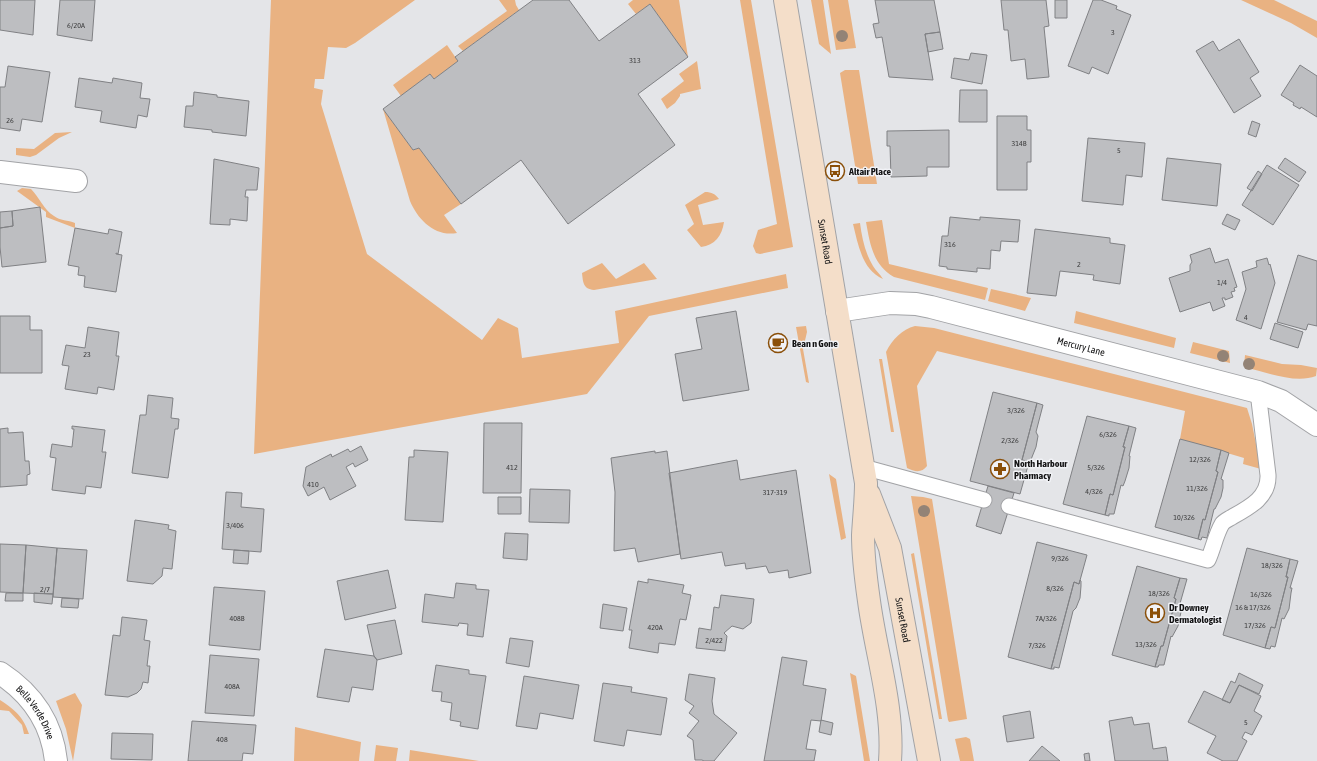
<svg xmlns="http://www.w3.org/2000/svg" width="1317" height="761" font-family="'Asap Condensed',sans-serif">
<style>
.green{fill:#e9b282}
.building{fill:#bdbec1;stroke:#808184}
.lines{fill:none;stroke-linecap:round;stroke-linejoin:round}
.lane-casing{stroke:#a2a3a6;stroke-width:17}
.street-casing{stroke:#a2a3a6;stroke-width:24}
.secondary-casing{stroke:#a2a3a6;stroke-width:24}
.lane{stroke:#fff;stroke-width:15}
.street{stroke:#fff;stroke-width:22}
.secondary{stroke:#f4dec9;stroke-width:22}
.tree{fill:#938376}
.labels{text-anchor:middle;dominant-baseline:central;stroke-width:3;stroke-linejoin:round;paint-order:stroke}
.number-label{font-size:8px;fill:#3e3e3f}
.poi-label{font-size:10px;font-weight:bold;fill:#131314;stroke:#f1f2f6;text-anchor:start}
.street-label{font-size:10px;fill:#131314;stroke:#f1f2f6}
</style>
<rect width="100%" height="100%" fill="#e4e5e8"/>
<path class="green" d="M271,0H415L355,43L346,48L328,47L324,79H315L314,88L323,90L321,104L367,254L482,340L498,318L518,328L522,358L619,343L615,311L786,274L788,288L649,316L587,394L254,454Z
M499,0H515L516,5L519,10L463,51L458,46L507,11Z
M633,0H679L688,57L650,4L636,14L628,4Z
M740,0H751L793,247L760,254L756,253L753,246L758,230L777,224Z
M811,0H823L831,54L819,44Z
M828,0H848L856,48L836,50Z
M1241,0H1274L1317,21V38L1291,23Z
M447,45L458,61L434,79L430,74L401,96L393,85Z
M697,61L701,89L680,94V96L675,103L667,109L661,99L684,81L679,74Z
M845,70H859L877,184H858L840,73Z
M383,109L413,150L419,148L461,204L444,215L457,233C435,237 418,220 410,201Z
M72,132L59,138L36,155L30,157L16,155V148L34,149L55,133Z
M22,188L31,189C39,197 44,210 54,216C60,221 68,220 75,223V228L46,217V212L17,191Z
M705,192C712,192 715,194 719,199L698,205L703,225L724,222C722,236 715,245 701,247L687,230L694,224L685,205Z
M882,220L889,264L988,288L985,300L894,277C873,265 870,244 866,222Z
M860,223C862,238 865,253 873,266C876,271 880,274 883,279C862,270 858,244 853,224Z
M602,263L616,279L644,263L657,279L594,290C583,289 583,282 582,273Z
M991,289L1031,298L1025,311L988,301Z
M1076,311L1176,338L1174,348L1074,323Z
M806,326L807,332L803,349L809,383L806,382L796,327Z
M915,326L934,328L1247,408L1252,424L1261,469L1243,464L1244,458L1180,439L1185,411L937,351L917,386L927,466C922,473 915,472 907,468L886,352C892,340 902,329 915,326Z
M1193,342L1229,351L1230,363L1190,353Z
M1245,355L1282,364L1301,365L1317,368L1316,376C1295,384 1266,372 1244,367Z
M879,359H882L894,432H891Z
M829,474L836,479L846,538L841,540Z
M911,496L923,497L932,499L967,719L949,722L948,720Z
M914,553L942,719H939L911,554Z
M850,673L856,676L870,761H864Z
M75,693L82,705L73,761L66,729L56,701Z
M0,700C15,710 23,716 29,734H24L22,725L9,711L0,710Z
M295,727L361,742L359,761H294Z
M966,737L970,739L974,761H960L955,739Z
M376,745L398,748L396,761H374Z
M410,750L479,761H409Z"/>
<path class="building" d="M0,0H35L33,35L0,30Z
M60,0H95L92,41L57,35Z
M533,0H569L599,41L650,4L688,57L638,94L675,145L568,224L521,160L461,204L419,148L413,150L383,109L430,74L434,79L458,61L455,57Z
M875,0H934L940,32L925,34L933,80L889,77L882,37L876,38L873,24L879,23Z
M1001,0H1046L1049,26L1044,27L1049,77L1027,79L1025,59L1011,61L1008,30H1004Z
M1055,0H1067V18H1055Z
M1093,0H1101L1117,6L1116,9L1131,15L1108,74L1092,67L1089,74L1068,66Z
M940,32L943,49L928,52L925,34Z
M1239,39L1259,72L1250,78L1261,96L1234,113L1196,51L1213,41L1219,51Z
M971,53L987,55L982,84L951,78L954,58L969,60Z
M1300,65L1317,76V117L1301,107L1300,109L1293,105L1294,103L1281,95Z
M8,66L50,72L42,122L22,119L20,131L0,128V87H5Z
M79,78L112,83L113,78L142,83L140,98L150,99L147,117L138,115L136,128L100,122L102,111L75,107Z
M960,90H987V122H959Z
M194,92L217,95V97L249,101L246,136L212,132V130L184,127L186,106H193Z
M997,116H1027V130H1031V162H1027V190H997Z
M1252,121L1260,124L1256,137L1248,134Z
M949,130V167H927V176L891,177L890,146H887V131Z
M1088,138L1145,143L1142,177L1126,175L1123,205L1082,201Z
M1167,158L1221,164L1217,206L1162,200Z
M1285,158L1306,172L1299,182L1278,168Z
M214,159L259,168L257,190H246L245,197H248L247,221L230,219V225L210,224Z
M1267,165L1299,185L1273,225L1242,205Z
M1258,171L1262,174L1252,191L1247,188Z
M40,207L46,262L2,267L0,247V228L13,226L12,211Z
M12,211L13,226L0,228V212Z
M1227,214L1240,220L1235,230L1222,224Z
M950,217L980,220V217L1020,220L1018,242L1001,241L1000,251L991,250L990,269L977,268V272L947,269V267L939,266L942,236H948Z
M75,228L108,234L109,229L122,232L118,254L116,253V254L122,255L116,292L84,287L85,276L78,275L79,267L68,265Z
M1035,229L1110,238V243L1125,245L1120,284L1093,280L1094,275L1060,271L1056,296L1027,293Z
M1210,248L1215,263L1228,259L1237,287L1234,288L1235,291L1231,292L1233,297L1225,300V298H1222L1225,306L1213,311L1210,302L1180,312L1169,278L1190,271V265L1192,262L1190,255Z
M1298,255L1317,261V326L1308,324L1306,330L1277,322Z
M1267,258L1269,265L1270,264L1275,283L1261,329L1236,320L1246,289L1242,272L1257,267L1256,261Z
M736,311L749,390L683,401L675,354L702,349L696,318Z
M0,316H30V330H42V373H0Z
M1275,323L1303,332L1298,348L1270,339Z
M88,327L119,332L116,356H119L114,390L98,387L97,394L65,389L69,366L62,365L66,345L85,348Z
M782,334L785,349L773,351L770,337Z
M993,392L1037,403L1022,460L1029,462L1020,494L970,481Z
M148,395L173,398L171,418L179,419L178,429H175L168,478L132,473L140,415H146Z
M1037,403L1043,405L1036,432L1038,436L1036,447L1030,462L1022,460Z
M1087,416L1129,426L1123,447H1125L1113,495L1110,494L1105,515L1063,504Z
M484,423H522L521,493H483Z
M72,426L105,430L102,452H106L101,488L86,486L85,494L52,490L56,458L50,457L52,444L72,447L74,429H72Z
M1129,426L1136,428L1129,456H1130L1129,468L1125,481L1123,486L1121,485L1114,514H1109V516L1105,515L1110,494L1113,495L1125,447H1123Z
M8,428V433L23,432L25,461H29L30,474L27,475V485L0,487V429Z
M1180,439L1221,450L1216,471L1218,472L1205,520L1203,519L1198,539L1155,527Z
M361,446L368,460L355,467L353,463L346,467L356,486L330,500L324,487L308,496L303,486L306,467L331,454L332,457L348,449L350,452Z
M414,450L448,452L443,522L405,520L409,457H414Z
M1221,450L1229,453L1221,479L1223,480V488L1221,497L1215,509H1214L1207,538L1202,537L1201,540L1198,539L1203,519L1205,520L1218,472L1216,471Z
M655,451V453L667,451L680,554L638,562L635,548L614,551L615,492L611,458Z
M737,460L740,480L796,470L811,573L789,578L788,570L769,573L766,566L746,569L745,563L725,566L722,552L681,559L669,473Z
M988,486L1014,493L1001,534L976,526Z
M530,489L570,490L569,523L529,522Z
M226,492L242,493L241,507L264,509L261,552L222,549Z
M498,497H521V514H498Z
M135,520L169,525L168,529L176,531L172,569L163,568L162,576L153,584L127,581Z
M505,533L528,534L527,560L503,558Z
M1037,542L1087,555L1079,584L1074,582L1051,669L1008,657Z
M0,544L26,545L23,593L0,592Z
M26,545L57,548L53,594L23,593Z
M57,548L87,550L83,599L53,597Z
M1247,548L1290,559L1286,577H1288L1275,628L1271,627L1265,648L1223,635Z
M234,550L249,551L248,564L233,563Z
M1290,559L1298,561L1290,588H1292L1291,593L1289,609L1284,619L1282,618L1275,647L1271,646L1270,649L1265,648L1271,627L1275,628L1288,577H1286Z
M1137,566L1180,578L1174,598L1176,599L1163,646H1161L1155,667L1112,655Z
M388,570L396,608L345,620L337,581Z
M1180,578L1187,579L1179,607H1180L1181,612L1178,626L1172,637L1171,636L1164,665H1159L1158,667H1155L1161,646H1163L1176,599L1174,598Z
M648,579L684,585L682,593L691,595L686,620L680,619L675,645L659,643L658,653L629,648L632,630H629L638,581L648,583Z
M1080,580L1081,581V586L1080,598L1076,608L1073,611L1059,668L1054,667V669H1051L1074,582L1079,584Z
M456,583L476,585V589L489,590L483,637L467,635L468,624L459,623L458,626L422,622L425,594L454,598Z
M214,587L265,591L260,650L209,645Z
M6,593H23V601H5Z
M34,593L53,594L52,604L34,602Z
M721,595L754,599L751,623L743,629L732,626L724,633L727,636L725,651L696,648L699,628L711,630L714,607L719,608Z
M62,598L79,599L78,608L61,607Z
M603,604L627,608L623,631L600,628Z
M122,617L147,620L144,640L150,641L147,666H150L148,683L143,682L141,689L137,693L128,697L105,695L113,635L120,636Z
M395,620L402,654L377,660L374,656L367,625Z
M510,638L533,641L529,667L506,663Z
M325,649L374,656L377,660L373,690L352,687L349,702L317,697Z
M210,655L259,659L254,716L205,713Z
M782,657L807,661L803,685L826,689L821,721L811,720L806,749L816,750L814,761H764Z
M436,665L469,670V674L486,676L478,729L460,726L461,722L450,720L452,703L441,701L442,692L432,691Z
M1239,673L1263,685L1259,694L1239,685L1230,703L1222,700L1231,681L1235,683Z
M689,674L715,678L712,701L714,714L737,733L714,761H704L702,760H695L693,740L687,736L699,721L689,713L694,706L685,700Z
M524,676L579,685L573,719L540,713L537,729L516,726Z
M603,683L632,687L631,692L667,698L661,735L627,730L624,746L594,741Z
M1239,685L1261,696L1254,711L1262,716L1252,735L1245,732L1242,738L1247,741L1237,761H1223L1207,753L1216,736L1188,722L1204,691L1230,703Z
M1030,711L1034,738L1007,742L1003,716Z
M1132,717L1134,725L1149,723L1153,749L1166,747L1168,761H1115L1109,721Z
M821,720L833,723L831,735L819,732Z
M192,721L256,725L253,754L243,753L242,761H188Z
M112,733L153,734L152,760L111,759Z
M1042,746L1060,761H1029Z
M1089,753L1090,761H1085L1084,754Z"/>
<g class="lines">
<defs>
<path id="lane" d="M863,467L984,500
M1009,506L1208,560C1213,549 1216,534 1222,524C1224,521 1229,519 1232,517C1250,507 1269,497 1268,475L1258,392"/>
<g id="street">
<path d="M0,172L76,181"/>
<path id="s1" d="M837,311L890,303L916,304L931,307L1258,392L1281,401L1317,425"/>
<path id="s2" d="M0,673C32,694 52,723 56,761"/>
</g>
<g id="secondary">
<path id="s3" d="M785,0L866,483C866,500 864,517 863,535C863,557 866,580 869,601C876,654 894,707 890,761"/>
<path id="s4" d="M869,494L890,548L929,761"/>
</g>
</defs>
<use href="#lane" class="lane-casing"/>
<use href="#street" class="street-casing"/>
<use href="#secondary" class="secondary-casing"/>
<use href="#lane" class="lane"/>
<use href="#street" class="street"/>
<use href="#secondary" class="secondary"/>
</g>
<g class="tree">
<circle cx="842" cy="36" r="6"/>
<circle cx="1223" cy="356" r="6"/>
<circle cx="1249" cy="364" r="6"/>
<circle cx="924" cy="511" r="6"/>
</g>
<defs>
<symbol id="bus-ring" viewBox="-11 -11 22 22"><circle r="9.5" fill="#f1f2f6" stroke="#8a4f09" stroke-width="1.5"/><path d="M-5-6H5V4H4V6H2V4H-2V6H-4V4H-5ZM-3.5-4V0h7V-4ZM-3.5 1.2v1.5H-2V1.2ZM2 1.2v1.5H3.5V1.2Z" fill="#8a4f09"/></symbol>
<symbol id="cafe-ring" viewBox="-11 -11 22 22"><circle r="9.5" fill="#f1f2f6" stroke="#8a4f09" stroke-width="1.5"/><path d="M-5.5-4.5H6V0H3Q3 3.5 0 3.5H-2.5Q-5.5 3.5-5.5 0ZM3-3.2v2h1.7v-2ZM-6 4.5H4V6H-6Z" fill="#8a4f09"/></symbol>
<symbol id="pharmacy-ring" viewBox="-11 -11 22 22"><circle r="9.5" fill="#f1f2f6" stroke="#8a4f09" stroke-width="1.5"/><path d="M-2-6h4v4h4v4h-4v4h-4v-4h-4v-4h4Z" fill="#8a4f09"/></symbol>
<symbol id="hospital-ring" viewBox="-11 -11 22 22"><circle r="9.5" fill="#f1f2f6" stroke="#8a4f09" stroke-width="1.5"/><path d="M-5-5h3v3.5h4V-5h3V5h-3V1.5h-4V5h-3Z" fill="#8a4f09"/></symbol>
</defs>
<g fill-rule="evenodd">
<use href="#bus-ring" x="824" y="160" width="22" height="22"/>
<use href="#cafe-ring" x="767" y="332" width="22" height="22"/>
<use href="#pharmacy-ring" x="989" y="458" width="22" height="22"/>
<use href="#hospital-ring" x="1144" y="602" width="22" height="22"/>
</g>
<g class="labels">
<g class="number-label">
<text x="76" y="25">6/20A</text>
<text x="1113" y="32">3</text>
<text x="635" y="60">313</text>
<text x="10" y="120">26</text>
<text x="1019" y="143">314B</text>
<text x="1119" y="150">5</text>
<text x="950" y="244">316</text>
<text x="1079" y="264">2</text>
<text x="1222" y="282">1/4</text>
<text x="1246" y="317">4</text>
<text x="87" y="354">23</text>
<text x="1016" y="410">3/326</text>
<text x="1108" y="434">6/326</text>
<text x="1010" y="440">2/326</text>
<text x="1200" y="459">12/326</text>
<text x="512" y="467">412</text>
<text x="1096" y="467">5/326</text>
<text x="313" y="484">410</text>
<text x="1197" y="488">11/326</text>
<text x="1094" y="491">4/326</text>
<text x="775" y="492">317-319</text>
<text x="1184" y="517">10/326</text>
<text x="235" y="525">3/406</text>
<text x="1060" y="558">9/326</text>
<text x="1272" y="565">18/326</text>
<text x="1055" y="588">8/326</text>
<text x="45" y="589">2/7</text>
<text x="1159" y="593">18/326</text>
<text x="1261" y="594">16/326</text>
<text x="1253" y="607">16 &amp; 17/326</text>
<text x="237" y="618">408B</text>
<text x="1046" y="618">7A/326</text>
<text x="1255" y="625">17/326</text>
<text x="655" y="627">420A</text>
<text x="714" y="640">2/422</text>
<text x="1146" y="644">13/326</text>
<text x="1037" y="645">7/326</text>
<text x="232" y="686">408A</text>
<text x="1246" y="722">5</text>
<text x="222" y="739">408</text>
</g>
<g class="poi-label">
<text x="849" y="171">Altair Place</text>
<text x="792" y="343">Bean n Gone</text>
<text x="1014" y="463">North Harbour<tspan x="1014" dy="12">Pharmacy</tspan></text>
<text x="1169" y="607">Dr Downey<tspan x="1169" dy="12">Dermatologist</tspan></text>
</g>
<g class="street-label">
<text stroke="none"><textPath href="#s3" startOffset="245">Sunset Road</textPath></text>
<text stroke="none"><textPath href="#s1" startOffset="250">Mercury Lane</textPath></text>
<text stroke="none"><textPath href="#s4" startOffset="131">Sunset Road</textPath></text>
<text stroke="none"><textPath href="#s2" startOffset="54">Belle Verde Drive</textPath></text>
</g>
</g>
</svg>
